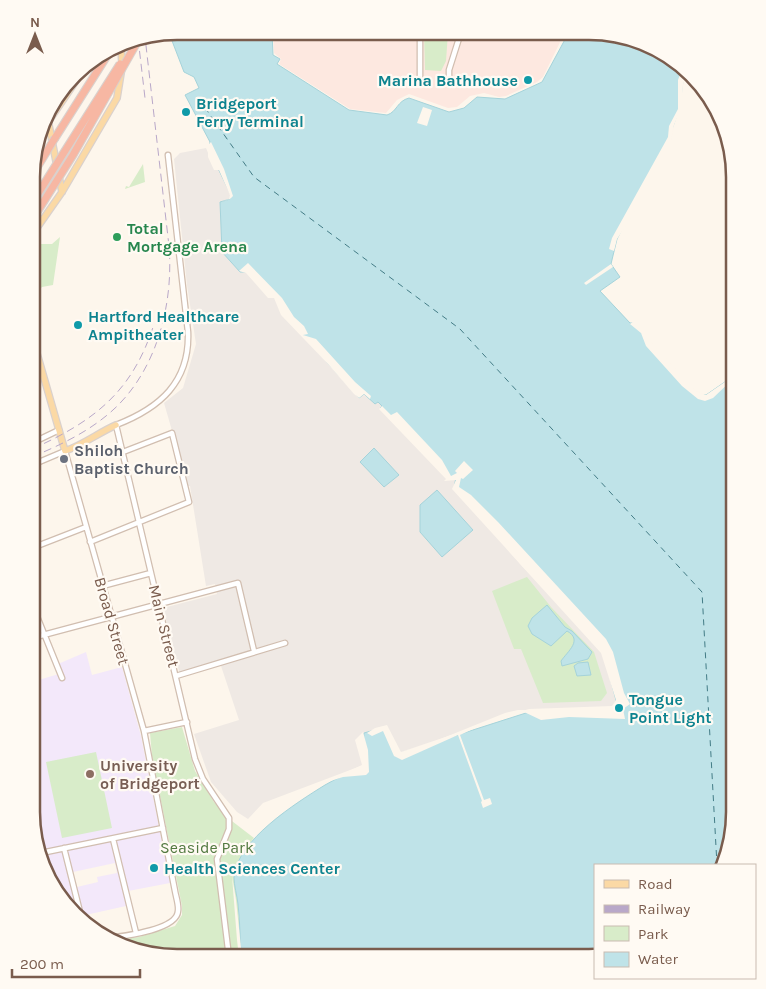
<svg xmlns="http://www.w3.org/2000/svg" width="766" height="989" font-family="Karla,sans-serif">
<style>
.commercial{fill:#fde8e0}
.industrial{fill:#efe9e4}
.education{fill:#f3e8fa;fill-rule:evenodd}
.green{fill:#d8ecc9}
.water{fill:#bfe3e8;stroke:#a5d3da}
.pier{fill:#fdf6ec}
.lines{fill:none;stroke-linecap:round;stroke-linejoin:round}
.ferry{stroke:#437c86;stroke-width:1;stroke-dasharray:6 5;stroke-linecap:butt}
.minor-casing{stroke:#d1beb0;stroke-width:7}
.major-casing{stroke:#dad1cd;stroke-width:8}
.highway-casing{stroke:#dad1cd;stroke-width:9}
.minor{stroke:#fff;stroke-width:4.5}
.major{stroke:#fbd9a5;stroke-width:5.5}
.highway{stroke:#f7b7a3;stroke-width:7}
.rail{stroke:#b9a8c9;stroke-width:1;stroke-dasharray:8 5;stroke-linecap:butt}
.highway-bridge-casing{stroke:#dad1cd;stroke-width:9;stroke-linecap:butt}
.highway-bridge{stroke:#f7b7a3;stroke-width:7}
.culture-dot{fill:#0f9aa8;stroke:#fffaf3;stroke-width:2}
.leisure-dot{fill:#2e9e5b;stroke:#fffaf3;stroke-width:2}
.worship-dot{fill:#6b7280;stroke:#fffaf3;stroke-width:2}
.education-dot{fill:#8d6e63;stroke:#fffaf3;stroke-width:2}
.labels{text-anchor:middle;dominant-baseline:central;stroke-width:4.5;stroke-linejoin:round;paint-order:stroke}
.culture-label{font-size:16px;font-weight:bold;fill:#0d838f;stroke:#fffaf3;text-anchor:start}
.leisure-label{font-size:16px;font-weight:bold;fill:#27864d;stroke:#fffaf3;text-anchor:start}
.worship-label{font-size:16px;font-weight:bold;fill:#5b616d;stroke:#fffaf3;text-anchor:start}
.street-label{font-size:16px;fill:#7a5c4d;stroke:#fffaf3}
.education-label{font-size:16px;font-weight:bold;fill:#785e54;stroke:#fffaf3;text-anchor:start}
.park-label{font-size:16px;fill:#537a41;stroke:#fffaf3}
.rim{fill:none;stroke:#7a5c4d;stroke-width:2.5}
</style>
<rect width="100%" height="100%" fill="#fdf6ec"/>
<path class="commercial" d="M273,32H565L543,77L537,82L506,96L499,97L484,93L470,96L457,107L448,108L409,94L397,100L386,113L350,109L279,64L281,59L274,53Z"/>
<path class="industrial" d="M206,148L215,170H220L231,198L220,202L222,252L240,272H246L272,293L359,398L364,393L375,404L378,402L382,406L380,408L458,480L455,488L522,566L603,651L619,700L613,708L598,711L518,710L505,713L401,755L366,764L263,803L248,819L237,812L211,782L194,734L239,720L220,663L180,675L163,608L217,594L215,584L206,586L190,486H188L164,403L183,388L196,344L187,285L174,159L180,153Z"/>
<path class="education" d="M86,652L92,675L122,667L141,736L170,883L123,892L126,906L81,916L46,877L31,812L32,682L62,673L58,664ZM115,863L117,873L97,877L98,882L77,887L73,872Z"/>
<path class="green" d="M424,33H448L446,61L441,71L425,70Z
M143,164L145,182L125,189L126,186L129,187Z
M60,237L53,285L42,287L32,297V244H52Z
M527,577L551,607L594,652L607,693L601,701L543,703L521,649H514L492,591Z
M182,727L195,771L214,802L228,818L254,838L244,850L236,868L234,879L238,902L241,957H158L115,940L139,937L175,926L182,915V906L152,756L150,733Z
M96,752L112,828L62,838L46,762Z"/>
<path class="water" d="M177,31L272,32L273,55L280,59L277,64L349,110L387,115C397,112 397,101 409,98L449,112L464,108L477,97L505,99L542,82L569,32L608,33L670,56L684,72L680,106L669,138L617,239L611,264L620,277L600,291L630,323H635L648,342L696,394L706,395L735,375V416L725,426L735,434L734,822L720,865H595V956L241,957C240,939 240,921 238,904C237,895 234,886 234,877C237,840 296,803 325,785C338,777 353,772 366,765L362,755L364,733L385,727L398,754L529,712L609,710L617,704L603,651L454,488L456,477L449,479L380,408L382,406L378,402L375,404L364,394L359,398L284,314L276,299L246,272H240L222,252L220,202L230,199L231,195L209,150L210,142L185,95L199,88L194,77L184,72L169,33Z
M374,448L399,475L384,487L360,462Z
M437,490L473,530L442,557L420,532V505Z
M547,605L565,627L572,631L592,652L588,659L562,666L561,661C568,651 583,640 567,631L551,646L532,634L528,626L532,618Z
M588,662L591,675L577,676L574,666L578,663Z"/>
<path class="pier" d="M682,69L686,74L683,85L682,106L674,125L671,140L631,218L617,239L614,251L609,249L612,238L668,137L669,126L678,109V80Z
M423,107L432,110L427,126L417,123Z
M211,142L224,169L233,196L230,199L221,202L229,199L230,195L219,170H214L208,157V145Z
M248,263L282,298L294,317L304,326L308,334L303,335L316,339L355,382L371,396L370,399L364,394L359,398L354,394L328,364L281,315L274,298H268L246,273L239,271Z
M611,264L613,267L586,285L584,283Z
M634,321L648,334L650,341L696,391L706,395L735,375V377L713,398L705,401L698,399L682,386L646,346L641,333L630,324Z
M382,406L391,415L397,412L442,460L451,476L457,473L455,471L464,461L473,470L463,479L461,478L459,487L471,495L498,522L606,639L613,652L624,693L630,704L623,709L625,719L569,717L541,720L522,711L529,709L612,706L616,700L601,653L452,489L456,480L444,481L446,479L379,409Z
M484,724L460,735L484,800L490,798L492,804L483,808L481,802L482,801L458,735L402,760L394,756L383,731L372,736L367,733L375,728L387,725L401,752Z
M363,732L368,750L369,772L366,775L343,777L321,784L362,765L355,740Z
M232,876L236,900L242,957H239L237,940Z"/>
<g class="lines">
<path class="ferry" d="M201,97L208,112L254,177L460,329L702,592L717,865"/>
<defs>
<path id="minor" d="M420,32V77
M449,77V70L461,32
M168,155L188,332C190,382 160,408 116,425L195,759L203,779L229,818V829L217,859L229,957
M32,376L42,372
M32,443L59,430
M32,465L65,451L144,731L175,891C176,897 179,905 178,911C177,930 124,936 109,938
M90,542L189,502L172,433L123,452
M32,548L86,527
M102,586L151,573
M32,604L62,678
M32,638L238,583L254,651
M176,676L285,643
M144,731L187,722
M113,839L136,933
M64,848L81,916
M41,853L163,828
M214,957L229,952"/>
<path id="major" d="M47,115L62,192
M42,131L88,63
M32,235L62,192L117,98L122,67L121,44
M32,336L65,451C83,445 98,433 116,425"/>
<path id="highway" d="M55,138L110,51"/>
</defs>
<use href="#minor" class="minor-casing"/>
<use href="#major" class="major-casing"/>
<use href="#highway" class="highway-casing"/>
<use href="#minor" class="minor"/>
<use href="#major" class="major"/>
<use href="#highway" class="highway"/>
<path class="rail" d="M138,38L145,98
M32,449C95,421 133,391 154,324
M32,457C58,446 84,434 106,416C155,377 174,307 169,246L145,37"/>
<defs>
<path id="highway-bridge" d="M33,174L55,138
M32,203L120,64
M32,220L73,155L140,37"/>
</defs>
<use href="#highway-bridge" class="highway-bridge-casing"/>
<use href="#highway-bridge" class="highway-bridge"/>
</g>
<g class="culture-dot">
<circle cx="528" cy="80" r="5"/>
<circle cx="186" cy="112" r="5"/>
<circle cx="78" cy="325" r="5"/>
<circle cx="619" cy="708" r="5"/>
<circle cx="154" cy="868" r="5"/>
</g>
<circle class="leisure-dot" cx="117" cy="237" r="5"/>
<circle class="worship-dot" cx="64" cy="459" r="5"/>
<circle class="education-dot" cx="90" cy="774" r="5"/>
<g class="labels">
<g class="culture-label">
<text x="518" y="80" text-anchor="end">Marina Bathhouse</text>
<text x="196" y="103">Bridgeport<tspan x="196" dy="18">Ferry Terminal</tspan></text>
<text x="88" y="316">Hartford Healthcare<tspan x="88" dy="18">Ampitheater</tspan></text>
<text x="629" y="699">Tongue<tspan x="629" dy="18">Point Light</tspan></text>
<text x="164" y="868">Health Sciences Center</text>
</g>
<g class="leisure-label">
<text x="127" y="228">Total<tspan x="127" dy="18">Mortgage Arena</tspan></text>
</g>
<g class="worship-label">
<text x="74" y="450">Shiloh<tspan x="74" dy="18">Baptist Church</tspan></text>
</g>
<g class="street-label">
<text transform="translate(112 621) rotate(74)">Broad Street</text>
<text transform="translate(164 626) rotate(76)">Main Street</text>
</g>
<g class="education-label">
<text x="100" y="765">University<tspan x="100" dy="18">of Bridgeport</tspan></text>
</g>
<g class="park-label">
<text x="207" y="847">Seaside Park</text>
</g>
</g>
<path d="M0 0H766V989H0ZM177 40H589A137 137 0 0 1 726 177V812A137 137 0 0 1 589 949H177A137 137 0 0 1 40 812V177A137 137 0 0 1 177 40Z" fill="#fffaf3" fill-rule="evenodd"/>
<path class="rim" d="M177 40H589A137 137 0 0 1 726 177V812A137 137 0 0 1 589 949H177A137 137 0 0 1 40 812V177A137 137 0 0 1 177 40Z"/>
<rect x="594" y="864" width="162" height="115" fill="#fffaf3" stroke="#cabbb1"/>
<rect x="604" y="880" width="25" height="8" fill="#fbd9a5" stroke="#cabbb1"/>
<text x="638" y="889" font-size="15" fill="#7a5c4d">Road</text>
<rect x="604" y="905" width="25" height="8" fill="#b9a8c9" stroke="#cabbb1"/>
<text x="638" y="914" font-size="15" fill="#7a5c4d">Railway</text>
<rect x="604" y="926" width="25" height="15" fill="#d8ecc9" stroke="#cabbb1"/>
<text x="638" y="939" font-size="15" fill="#7a5c4d">Park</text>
<rect x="604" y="952" width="25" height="15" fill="#bfe3e8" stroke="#cabbb1"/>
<text x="638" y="964" font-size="15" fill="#7a5c4d">Water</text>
<g transform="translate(35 35)" stroke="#fffaf3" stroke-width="4" paint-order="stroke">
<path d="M0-4L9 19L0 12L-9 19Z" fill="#7a5c4d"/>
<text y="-8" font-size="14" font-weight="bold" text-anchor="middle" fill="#7a5c4d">N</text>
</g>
<path d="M12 969v8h128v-8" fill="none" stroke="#7a5c4d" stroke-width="2.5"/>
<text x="20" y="969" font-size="15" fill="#7a5c4d" stroke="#fffaf3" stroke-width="4" paint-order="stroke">200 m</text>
</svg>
